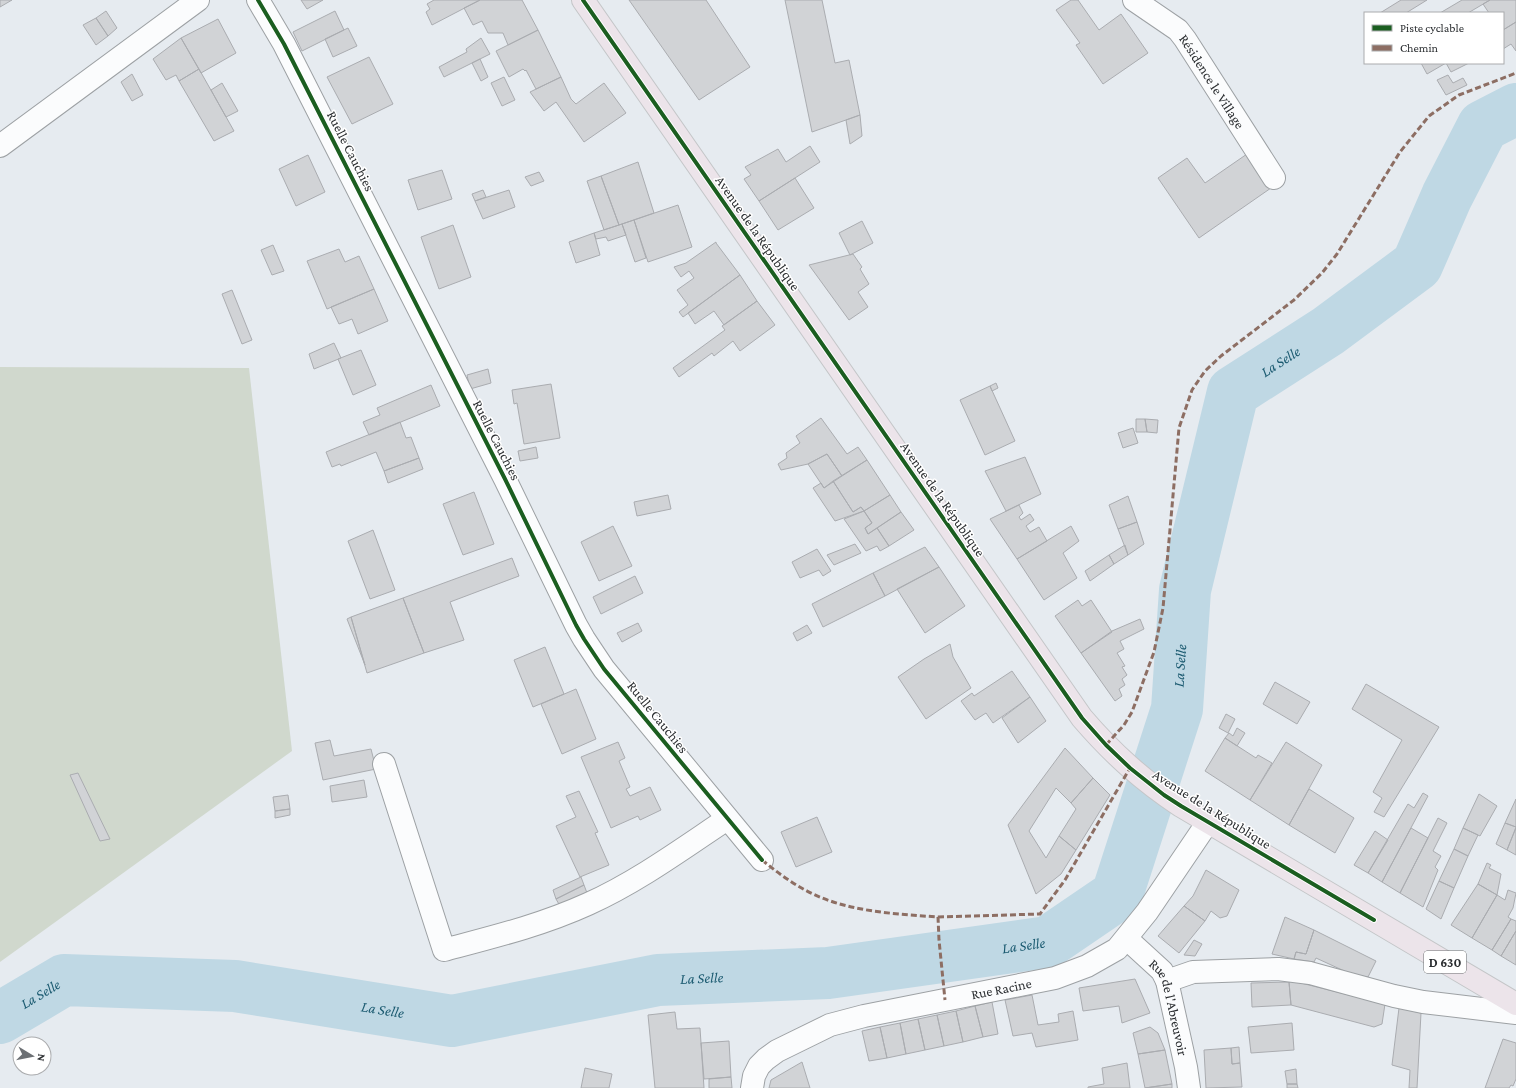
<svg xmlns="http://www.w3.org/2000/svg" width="1516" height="1088" font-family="'Crimson Pro',serif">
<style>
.green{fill:#d0d8cd}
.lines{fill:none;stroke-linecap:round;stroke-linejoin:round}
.river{stroke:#bfd8e4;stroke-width:52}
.building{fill:#d1d3d6;stroke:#aaacb0}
.minor-casing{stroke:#9da1a4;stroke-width:24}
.major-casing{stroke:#c4c6c8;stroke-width:24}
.minor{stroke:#fbfcfd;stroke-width:22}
.major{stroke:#ece4ea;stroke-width:22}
.quiet{stroke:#8d6e63;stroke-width:3;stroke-dasharray:6 3;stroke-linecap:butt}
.cycleway-casing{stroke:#fff;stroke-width:6}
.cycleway{stroke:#1b5e20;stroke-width:4}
.labels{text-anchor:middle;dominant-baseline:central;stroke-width:3;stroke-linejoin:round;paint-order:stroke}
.shield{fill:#fff;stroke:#6b6d6f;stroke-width:1}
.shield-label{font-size:13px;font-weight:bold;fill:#2b2e31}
.street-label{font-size:14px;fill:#2b2e31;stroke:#fff}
.water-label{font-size:15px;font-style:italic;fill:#1c5b71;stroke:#fff}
</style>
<rect width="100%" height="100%" fill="#e6ebf0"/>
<path class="green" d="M0,367L249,368L292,751L0,962Z"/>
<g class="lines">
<path class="river" id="s1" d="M0,1018L64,980L235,986L452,1021L658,980L828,973L1048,942L1117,895L1177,709L1185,590L1233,392L1328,331L1417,265L1447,196L1483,126L1516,109"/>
</g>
<path class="building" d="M0,0H12L0,7Z
M301,0H323L307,9Z
M434,0H480L432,25L426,12L430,9L427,4Z
M480,0H522L538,30L508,45L503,33H488L482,21L473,25L464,8Z
M629,0H706L750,67L699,100Z
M785,0H822L835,63L849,60L860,115L812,132Z
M1071,0H1078L1099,30L1121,14L1148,53L1103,84L1076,45L1080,43L1056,10Z
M1401,0H1427L1406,13H1380Z
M1462,0H1490L1468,13H1440Z
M1490,0H1516V22L1503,30V13H1489L1483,4Z
M106,11L117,28L108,36L96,18Z
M335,11L344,30L302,51L293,32Z
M96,18L108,36L96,45L83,25Z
M218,19L236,53L201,73L181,38Z
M1516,22V51L1511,44L1503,49V30Z
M348,28L357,46L333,57L325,39Z
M538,30L561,77L536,89L526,70L525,71L523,69L509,77L496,51Z
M181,38L199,69L179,81L176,75L166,80L153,59Z
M481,38L490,54L444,77L439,67L467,52L466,49Z
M369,57L393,104L352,124L327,77Z
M480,59L488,77L481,81L472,63Z
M1421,63H1446L1427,74Z
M1446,63H1469L1451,72Z
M199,69L234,131L214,141L179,81Z
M132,74L143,95L132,101L121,82Z
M1448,75L1453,83L1463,78L1467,85L1446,95L1437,80Z
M504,77L515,100L502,106L491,83Z
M561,77L571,99L576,104L604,83L626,113L584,142L556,102L544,111L530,92Z
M222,83L238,111L226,117L211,90Z
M860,115L862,136L850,144L846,120Z
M810,146L820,162L759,201L744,179L751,175L745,167L778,149L786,162Z
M1247,154L1271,188L1199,238L1158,178L1187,158L1205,183Z
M308,155L325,192L296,206L279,169Z
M638,162L654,213L619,225L601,176Z
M442,170L452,199L418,210L408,180Z
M539,172L544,181L531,186L525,177Z
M601,176L619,225L604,230L587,181Z
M795,178L814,208L778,230L759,201Z
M483,190L486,197L475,201L472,194Z
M509,190L515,207L483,219L475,201Z
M678,205L692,247L648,262L634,220Z
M634,220L646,258L635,262L622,224Z
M862,221L873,243L850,255L839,233Z
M622,224L626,235L608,241L606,237L596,239L594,233Z
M453,225L471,277L439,289L421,237Z
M594,233L600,255L576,263L569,242Z
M716,243L740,275L683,317L679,312L688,305L677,290L694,278L689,271L681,277L674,267L686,263L716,242Z
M273,245L284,271L272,275L261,250Z
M339,249L345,262L359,256L374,289L327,309L307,261Z
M853,254L862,267L860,269L869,284L858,292L868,307L849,320L809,265Z
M740,275L757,301L724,325L714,311L695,324L688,313Z
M374,289L388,321L358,334L352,319L339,324L331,307Z
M232,290L252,340L242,344L222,294Z
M757,301L775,325L740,351L733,341L714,356L712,353L679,377L673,368L725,330L722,326Z
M334,343L341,358L314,369L309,354Z
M361,350L376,385L353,395L338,359Z
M488,369L491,383L470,389L467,375Z
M996,383L998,388L992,391L990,386Z
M551,384L560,438L524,444L517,403L514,404L512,390Z
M431,385L440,406L369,435L363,422L380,415L377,408Z
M990,386L1015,441L985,455L960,400Z
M821,418L847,454L858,447L867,460L842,476L827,454L808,464L781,470L778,464L787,458L786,453L800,443L796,436Z
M1136,419H1145L1147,432H1136Z
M1145,419L1158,420L1157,433L1147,432Z
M400,422L406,438L411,437L419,458L384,471L376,452L341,466L340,464L332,467L326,452Z
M1133,428L1138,443L1123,448L1118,433Z
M536,447L538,458L520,461L518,451Z
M827,454L842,476L824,488L808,464Z
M1025,457L1041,494L1006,511L985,471Z
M419,458L423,469L388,483L384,471Z
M867,460L890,495L864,511L861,507L853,512L833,481Z
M833,481L853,512L861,507L864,511L835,521L813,488L821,483L824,488Z
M474,492L494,544L463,555L443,504Z
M668,495L671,509L637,516L634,502Z
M890,495L901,512L868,534L865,528L872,523L864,511Z
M1128,496L1137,522L1118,529L1109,505Z
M1019,505L1023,513L1019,517L1021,520L1030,514L1034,520L1026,526L1030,532L1039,527L1047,541L1017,559L990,519Z
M864,511L872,523L865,528L868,534L877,528L889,546L880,551L877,546L866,551L844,519Z
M901,512L914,530L889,546L877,528Z
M1137,522L1144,544L1128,555L1118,529Z
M613,526L632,566L599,581L581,542Z
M1071,526L1079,541L1063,553L1077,578L1044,600L1017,559Z
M373,530L395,590L370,599L348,541Z
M855,544L861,553L834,565L827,555Z
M1125,545L1128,555L1114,564L1109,555Z
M925,547L939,567L885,596L873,573Z
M817,549L831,571L823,576L819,570L800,578L792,562Z
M1109,555L1114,564L1090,581L1085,571Z
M512,558L519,576L450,602L464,640L424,653L403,598Z
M939,567L965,606L925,633L897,589Z
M873,573L885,596L823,627L812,604Z
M635,576L643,593L601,614L593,597Z
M403,598L424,653L367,673L351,617Z
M1078,600L1082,606L1091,600L1112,632L1081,653L1055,616Z
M351,617L365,665L347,619Z
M1140,619L1144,629L1120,641L1124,649L1117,653L1125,666L1122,667L1127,675L1122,679L1125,685L1119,689L1122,696L1115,701L1081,653L1112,631Z
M638,623L642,631L622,642L617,633Z
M807,625L812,633L797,641L793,633Z
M950,644L953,657L971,688L926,719L898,677L924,659Z
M545,647L564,694L533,707L514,660Z
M1012,671L1030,697L993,723L986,713L975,720L961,701L972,693L974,696Z
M1275,682L1310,702L1297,724L1263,704Z
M1366,684L1439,727L1384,817L1374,812L1382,798L1373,792L1402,740L1352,709Z
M576,689L596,739L562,754L541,704Z
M1030,697L1046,721L1018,743L1002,718Z
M1226,714L1235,719L1228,733L1219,728Z
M1237,728L1245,733L1237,746L1225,738L1229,733L1233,736Z
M1225,738L1256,758L1258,755L1272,763L1250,800L1205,771Z
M330,740L334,756L371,749L376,769L323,780L315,743Z
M618,742L625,758L619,761L630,787L626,789L630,796L650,787L661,810L640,820L638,816L611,828L581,757Z
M1286,742L1322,765L1289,825L1250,800Z
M1065,748L1093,778L1071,803L1056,788L1029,831L1046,858L1059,836L1076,850L1061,874L1036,894L1008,825Z
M78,773L110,839L100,841L70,775Z
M1093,778L1110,795L1076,850L1059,836L1076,809L1071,803Z
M364,780L367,797L332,802L330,786Z
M1309,789L1354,818L1335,853L1289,825Z
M579,791L598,832L595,833L609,865L580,877L556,826L576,817L566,796Z
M1423,793L1428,796L1382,882L1368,873L1408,804L1414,808Z
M1479,794L1497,806L1480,836L1463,828Z
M288,795L290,809L275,811L273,797Z
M1516,799V827L1505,823Z
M290,809V815L275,818V811Z
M817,817L832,852L796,867L781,832Z
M1438,818L1447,823L1433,851L1441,856L1435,867L1438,870L1423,907L1400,893Z
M1505,823L1516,827L1507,850L1496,844Z
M1411,828L1428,838L1400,893L1382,882Z
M1463,828L1478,835L1468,856L1454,849Z
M1516,828V855L1507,850Z
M1375,831L1388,840L1368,873L1354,865Z
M1454,849L1468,856L1454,888L1439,881Z
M1487,863L1491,865L1489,868L1501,874L1497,895L1478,884Z
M1206,870L1239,890L1227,916L1220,918L1211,911L1205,921L1184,906L1193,896Z
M581,877L584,885L556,899L553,890Z
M1439,881L1454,888L1441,919L1426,909Z
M1478,884L1497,895L1472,938L1451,925Z
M584,885L587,893L560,906L556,899Z
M1508,890L1516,893L1513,908L1508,917L1511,919L1492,950L1472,938L1497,895L1505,900Z
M1184,906L1205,921L1179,953L1158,936Z
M1285,917L1314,930L1306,954L1296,952L1294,959L1272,954Z
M1511,919L1516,921V931L1501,956L1492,950Z
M1314,930L1376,961L1368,977L1353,975L1316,958L1314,962L1294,959L1296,952L1306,954Z
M1516,931V965L1501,956Z
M1194,940L1202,944L1195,956L1184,955Z
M1135,979L1150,1013L1122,1023L1119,1006L1083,1011L1079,988Z
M1293,981L1385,1004L1382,1024L1374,1027L1291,1005L1289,982Z
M1289,982L1291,1005L1252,1007L1251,983Z
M1032,995L1038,1025L1059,1022L1058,1014L1073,1011L1078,1040L1036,1047L1032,1033L1013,1036L1005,1000Z
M992,1002L998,1034L983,1037L975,1006Z
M975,1006L983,1037L963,1042L956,1011Z
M1399,1008L1421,1013L1417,1088H1409L1410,1070L1392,1065Z
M956,1011L963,1042L944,1046L937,1015Z
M675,1012L677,1029L700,1028L704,1088H655L648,1015Z
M937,1015L944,1046L925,1050L918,1019Z
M918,1019L925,1050L906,1054L900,1023Z
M900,1023L906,1054L887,1058L880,1027Z
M1292,1023L1294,1050L1251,1053L1248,1027Z
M880,1027L887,1058L869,1061L862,1031Z
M1150,1027L1158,1033L1165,1050L1138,1054L1133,1033Z
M1503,1039L1516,1043V1079L1513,1086L1511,1085L1509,1088H1485Z
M729,1041L731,1077L704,1079L701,1043Z
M1239,1047L1240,1063L1232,1064L1231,1048Z
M1231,1048L1232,1064L1240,1063L1242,1087L1206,1088L1204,1050Z
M1165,1050L1172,1084L1145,1088L1138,1054Z
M802,1062L810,1088H769L771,1080Z
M1127,1063L1130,1088H1088V1087L1104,1084L1102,1068Z
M585,1068L612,1074L609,1088H581Z
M1296,1069L1297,1084H1287L1285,1071Z
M731,1077L732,1088H709V1079Z
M1172,1084V1088H1145Z
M1287,1084H1297L1298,1088H1287Z"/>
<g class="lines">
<defs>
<g id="minor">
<path d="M258,0L284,44L505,479L576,625L584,639L604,669L762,860"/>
<path id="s2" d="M1134,0L1178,30L1185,39L1274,178"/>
<path d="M0,146L198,0"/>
<path d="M384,764L444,950C493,937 542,925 588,904C637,882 682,849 727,819"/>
<path id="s3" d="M1127,939L1162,971L1167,981L1186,1067L1189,1088"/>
<path d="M1167,981L1193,972L1278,969L1310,973L1394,996L1423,1002L1516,1013"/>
<path id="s4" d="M752,1088L754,1076L759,1066L766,1059L777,1051L830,1025L864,1016L1055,978L1087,966L1117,949L1147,912L1208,822"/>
</g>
<path id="major" d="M583,0L1082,718C1113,754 1142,780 1181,806L1516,1004"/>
</defs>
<use href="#minor" class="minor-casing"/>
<use href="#major" class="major-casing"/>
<use href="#minor" class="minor"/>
<use href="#major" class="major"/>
<path class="quiet" d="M1106,745L1124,725L1132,712L1154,652L1163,608L1179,428L1192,390L1205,371L1221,356L1294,300L1322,273L1337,254L1400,152L1429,116L1459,95L1516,73
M762,860C778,873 794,885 813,894C851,912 896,914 938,917L939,940L945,1000
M938,917L1040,914L1065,880L1130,768"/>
<defs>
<path id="cycleway" d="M258,0L284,44L505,479L576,625L584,639L604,669L762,860
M583,0L1082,718L1106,745L1130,768L1164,795L1181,806L1374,920"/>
</defs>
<use href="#cycleway" class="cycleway-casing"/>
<use href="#cycleway" class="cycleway"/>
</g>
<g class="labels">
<rect class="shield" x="1424" y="951" width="42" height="22" rx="3"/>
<g class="shield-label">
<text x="1445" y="962">D 630</text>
</g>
<g class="street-label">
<text stroke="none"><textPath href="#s2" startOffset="115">Résidence le Village</textPath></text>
<text transform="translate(351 151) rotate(63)">Ruelle Cauchies</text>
<text transform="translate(758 233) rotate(55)">Avenue de la République</text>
<text transform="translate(497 440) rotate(63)">Ruelle Cauchies</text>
<text transform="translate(943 499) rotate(55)">Avenue de la République</text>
<text transform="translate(658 717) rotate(51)">Ruelle Cauchies</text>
<text transform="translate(1212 809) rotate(32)">Avenue de la République</text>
<text stroke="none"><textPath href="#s4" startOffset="281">Rue Racine</textPath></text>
<text stroke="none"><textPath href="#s3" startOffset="84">Rue de l'Abreuvoir</textPath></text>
</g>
<g class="water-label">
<text stroke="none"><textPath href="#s1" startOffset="1726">La Selle</textPath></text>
<text stroke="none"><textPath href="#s1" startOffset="1390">La Selle</textPath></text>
<text stroke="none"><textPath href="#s1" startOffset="1043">La Selle</textPath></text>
<text stroke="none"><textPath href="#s1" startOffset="719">La Selle</textPath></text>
<text stroke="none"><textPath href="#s1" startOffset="47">La Selle</textPath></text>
<text stroke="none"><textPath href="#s1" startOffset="395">La Selle</textPath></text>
</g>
</g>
<rect x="1364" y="12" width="140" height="52" fill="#ffffff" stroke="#aaabad"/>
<rect x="1372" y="25" width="20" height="6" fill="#1b5e20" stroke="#aaabad"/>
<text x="1400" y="32" font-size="12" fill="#2b2e31">Piste cyclable</text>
<rect x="1372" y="45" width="20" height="6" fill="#8d6e63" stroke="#aaabad"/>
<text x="1400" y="52" font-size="12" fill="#2b2e31">Chemin</text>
<g transform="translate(32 1056) rotate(100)"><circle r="19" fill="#ffffff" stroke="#aaabad"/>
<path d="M0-3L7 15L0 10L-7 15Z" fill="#6c7074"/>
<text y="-6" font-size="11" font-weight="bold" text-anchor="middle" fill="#2b2e31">N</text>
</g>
</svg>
